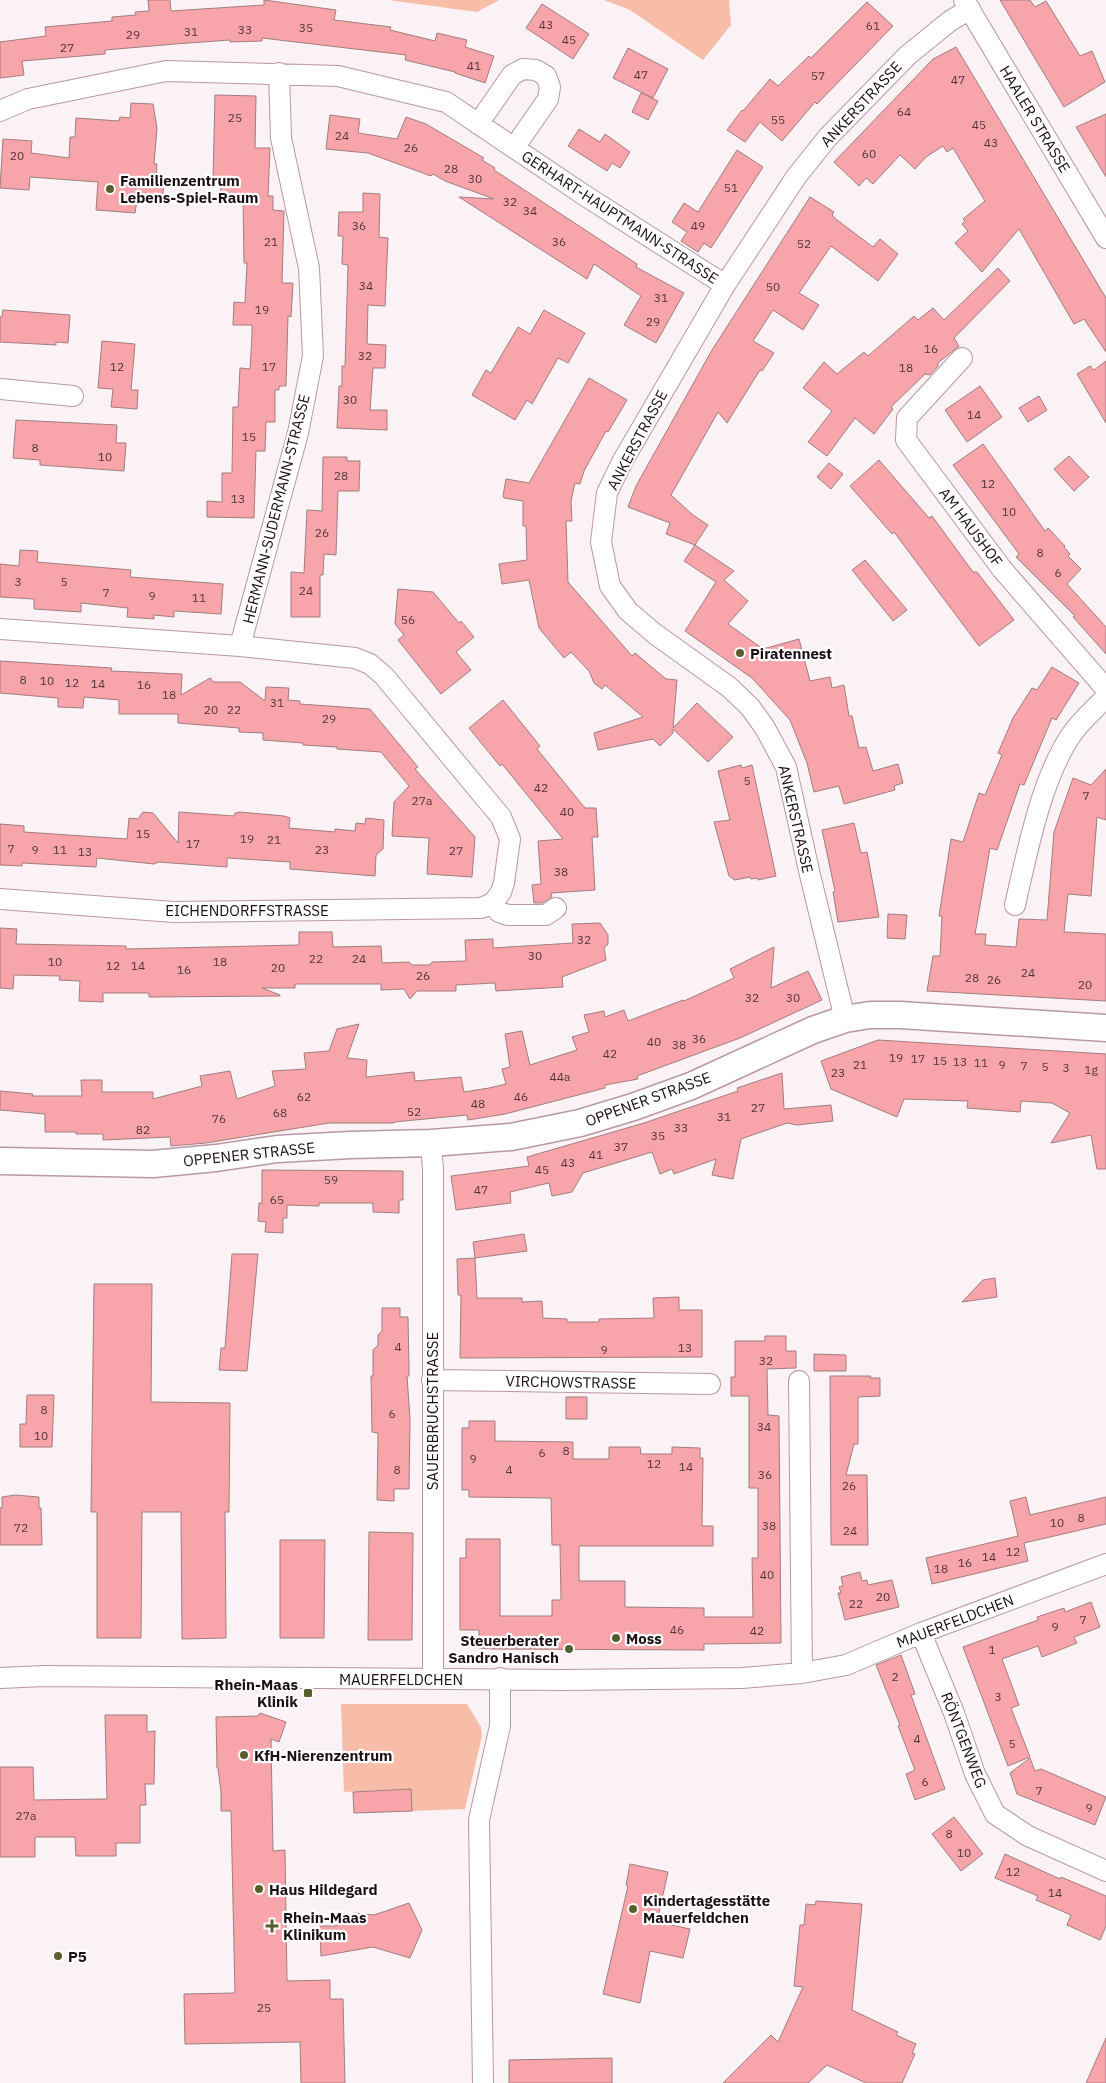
<svg xmlns="http://www.w3.org/2000/svg" width="1106" height="2083" font-family="'IBM Plex Sans',sans-serif">
<style>
.green{fill:#f8bda8}
.building{fill:#f7a5aa;stroke:#a27d7e}
.lines{fill:none;stroke-linecap:round;stroke-linejoin:round}
.minor-casing{stroke:#ba97a5;stroke-width:22}
.tertiary-casing{stroke:#ba97a5;stroke-width:29}
.minor{stroke:#fff;stroke-width:20}
.tertiary{stroke:#fff;stroke-width:26}
.poi-dot{fill:#585e2c;stroke:#fff;stroke-width:2}
.labels{text-anchor:middle;dominant-baseline:central;stroke-width:4.5;stroke-linejoin:round;paint-order:stroke}
.number-label{font-size:12px;fill:#52343a}
.street-label{font-size:15px;fill:#1b0f14;stroke:#fff}
.poi-label{font-size:15px;font-weight:bold;fill:#1b0f14;stroke:#fff;text-anchor:start}
</style>
<rect width="100%" height="100%" fill="#faf2f5"/>
<path class="green" d="M388,0H499L477,12Z
M604,0H729L731,25L703,60L630,10Z
M341,1704H467L481,1727L482,1736L465,1809L412,1811L411,1789L344,1792Z"/>
<path class="building" d="M148,0H170L171,11L264,5V0L336,10L334,20L391,27L390,30L435,41L437,33L467,40L465,47L494,56L485,83L455,73V72L405,60L406,55L262,38V41L230,42V40L175,44L105,50V54L22,61L24,75L0,78V42L46,36L45,27L112,21V17L136,15L135,12L149,11Z
M1000,0H1030L1035,7L1046,1L1080,56L1092,51L1105,82L1064,107Z
M867,2L893,26L817,104L815,102L782,141L760,122L745,142L727,130L742,110L743,111L770,79L778,86L809,56L811,58Z
M542,4L589,34L573,59L526,28Z
M956,47L1106,298V352L1084,319L1074,324L1019,229L982,272L955,243L968,231L962,224L965,221L963,219L985,201L953,148L947,152L943,146L926,157L915,169L900,155L873,184L866,178L859,186L834,162L933,59Z
M628,48L668,69L653,98L613,78Z
M641,93L658,101L648,120L632,112Z
M215,95L256,96L255,148H270L268,196H273V210L284,211L282,283H293L291,317L288,316L286,386H279V390H275V422H266L265,451H256L254,518L207,517V501L222,502V473H232L233,407H238L240,368L250,369L252,335V325H233L234,302L245,303L247,263H244L243,200L220,199L221,182L213,181Z
M131,103L153,104L157,128L154,164H157L156,181L164,182L162,203L137,201L135,213L96,210L98,182L30,177L29,190L0,188L3,139L32,141L31,153L69,158L70,137H75L76,118L119,121L120,117L130,118Z
M1106,114V177L1076,127Z
M330,115L360,119L358,133L397,139L406,117L426,124L484,158L482,160L495,168L494,170L637,264L636,267L684,293L656,343L624,325L641,296L594,264L587,279L459,197L494,199L445,181L433,174L431,176L368,153L326,149Z
M579,129L600,142L605,134L630,152L620,168L612,163L607,171L568,146Z
M737,150L763,167L711,248L704,243L698,252L681,241L687,232L672,222L684,203L698,212Z
M363,193L380,194L379,237L388,238L385,306L368,305L367,344L386,345L385,368H373L370,410H387V430L337,428L339,386H342V366H345L348,265L342,264L343,236H338L339,212H363Z
M810,197L834,212L832,215L837,220L873,247L880,239L898,254L878,281L831,246L799,293L819,305L803,330L773,310L753,341L774,353L762,371L760,370L727,423L718,412L671,495L693,515L708,525L695,545L666,534L670,523L628,507L636,486L712,350Z
M998,268L1010,281L954,338L959,346L938,363V366L930,375L925,374L891,407L893,409L874,434L855,418L827,456L808,442L832,411L803,388L824,362L837,374L864,352L868,356L914,316L918,320L933,308L944,320Z
M3,310L70,315L68,343L56,342V345L0,342V317H2Z
M544,310L585,333L568,363L558,358L532,404L527,400L515,420L472,395L486,370L491,373L518,327L530,334Z
M102,341L135,344L131,390H138L137,409L111,407L113,389L98,388Z
M1106,361V423L1077,374L1090,366L1094,370Z
M589,378L627,400L608,432L606,431L584,471L580,484L575,483L571,501L572,521H566L568,582L632,656L635,653L666,679L677,680L673,728L697,703L733,737L708,762L673,729V733L660,746L653,739L598,750L594,733L643,717L605,685L602,689L594,683L589,671L571,652L564,658L539,628L529,580L502,584L499,564L527,560L526,526H523V501L504,498L503,496L506,479L529,483Z
M980,386L1002,417L967,442L945,410Z
M1039,396L1047,410L1028,422L1019,408Z
M16,420L117,425L116,443H126L124,471L40,465V460L13,458Z
M983,444L1045,531L1048,528L1065,546L1064,547L1070,554L1068,556L1081,569L1067,584L1106,627V654L1073,617L1075,616L1016,557L1019,554L953,465Z
M1069,456L1089,477L1074,491L1054,469Z
M323,457H347V461H360L359,491H338L336,555L324,554L323,575H320V617H291V572L304,573L307,510L322,511Z
M879,460L929,518L932,516L973,572H977L1014,620L979,646L894,532L892,534L850,486Z
M829,463L843,474L831,489L817,477Z
M695,545L734,571L724,580L748,601L728,624L763,649L799,639L810,681L830,677L832,688L844,685L849,716H852L859,748L866,747L873,771L898,764L903,783L894,786L895,790L844,804L839,786L814,792L807,763L790,720L752,678L685,631L716,582L684,561Z
M20,550L38,551L37,562L131,570L130,577L223,584L221,614L174,611V617L154,615V619L127,617L128,608L81,603V612L34,609V599L0,597V564L19,566Z
M865,560L907,610L893,621L852,570Z
M398,589L433,592L459,623L461,621L474,637L456,652L471,670L441,694L398,640L404,635L395,624Z
M0,661L112,668L111,671L182,674L181,695L210,678L214,682H240L265,701L266,687L289,688L288,700L300,701V704L370,709L418,767L415,769L475,837L472,877L427,874L429,838L392,836L394,802L409,786L381,752L337,749V747L303,745V743L263,740V733L239,732V728L178,723V714H119V700L84,697L83,708L58,707V698L0,693Z
M1052,667L1079,683L1056,720L1052,718L1024,785L1020,784L997,850L990,848L975,934H986L985,945L1016,947L1019,919L1047,920L1054,832L1073,778L1091,785L1106,769V820L1097,817L1091,896L1068,894L1064,932L1106,934V1001L927,991L933,956H940L942,916H939L951,839L963,842L979,793L985,795L1002,755L998,753L1013,718L1032,688L1037,690Z
M503,700L540,746L537,749L585,808H596L598,837H592L595,890L551,893L552,897L542,903H534L532,885L541,884L538,841L563,839L502,764L500,766L469,728Z
M741,765L742,768L752,765L776,876L758,880V878L751,879L750,877L735,880L729,876L714,822L730,820L718,771Z
M143,812L153,813L178,843L179,812L234,816L235,813L240,812L284,816L290,818L289,828L335,832V829L355,831L356,823L365,824L366,818L384,820L383,849L376,855L375,876L290,869V862L227,858V867L158,862L154,864L97,858L96,867L22,863V866L0,865V824L24,826V832L127,839L129,818L138,819Z
M854,823L861,853L867,852L879,917L838,922L833,892L835,891L822,830Z
M888,914L907,915L905,939L887,938Z
M600,923L608,935V944L604,948L606,960L562,977L563,987L496,991L495,983L456,985V991H417L410,999L404,989L381,990V984H295V988H262L280,995V996L149,997V993H103V1002L79,1001L80,981L59,980L60,976L14,975L13,989L0,988V928L17,929L16,944L126,946V949L299,945V932H332L333,947L381,946L382,963L409,962L412,965H430L432,962L466,961L465,940L493,939V948L573,943L572,924Z
M774,947L771,988L808,971L822,1000L740,1038L637,1076L638,1079L605,1085V1088L505,1114L468,1120L467,1115L394,1122V1123H329L206,1143L171,1146L170,1137L103,1140V1134H76V1132H45V1114L0,1110V1091L33,1094L32,1096H82L81,1080H102V1092H153V1099L202,1086L200,1076L230,1071L237,1099L275,1086L272,1071L306,1069L304,1053L329,1051L337,1029L359,1024L347,1058L367,1060L366,1077L414,1072L415,1081L461,1077L464,1092L489,1088L506,1084L502,1069L510,1067L505,1034L522,1031L530,1065L577,1050L572,1037L589,1032L584,1015L604,1011L605,1017L624,1010L628,1021L683,1000L684,1001L734,978L730,969Z
M878,1040L1106,1054V1169H1097L1091,1135L1051,1143L1070,1113L1052,1103L1021,1101L1020,1112L967,1108L968,1101L904,1099L897,1117L831,1089L821,1061Z
M782,1073L784,1109L831,1105L833,1121L797,1125L787,1123L741,1139L733,1179L712,1175L716,1159L674,1174L672,1169L660,1174L652,1152L583,1173L572,1192L552,1196L549,1183L510,1192L511,1203L456,1210L451,1176L529,1166L527,1157L644,1123L738,1091L737,1088Z
M262,1170L403,1171V1200H399V1213L373,1212V1203H319V1206L287,1205V1218H283V1233L265,1232L266,1222L258,1221L259,1203H262Z
M524,1234L527,1251L475,1258L473,1242Z
M232,1254H258L247,1371L219,1370L221,1348H225Z
M475,1258L477,1298H522V1302L542,1301L543,1318L567,1319V1322H599V1319L654,1318L653,1298L679,1297V1310H702V1357L460,1358L461,1295H458L457,1259Z
M995,1278L997,1297L962,1302L983,1280Z
M94,1284H152L151,1402L230,1403L229,1512H225L226,1638L182,1639L181,1512H142L141,1638H97V1512H91Z
M382,1308H400V1317H408L409,1367V1376H407L410,1419L409,1489H394V1501L377,1500L378,1433L372,1432L371,1376H373V1350L378,1345V1335L382,1331Z
M765,1336H786V1351H796V1368L767,1369L768,1415L779,1416L781,1643L704,1644V1650L494,1649L479,1648V1630H460V1558H466V1539H500V1616H552V1600H561L560,1545H552L551,1498L469,1497V1490H462V1428H469V1421H495V1441L573,1442V1459H609V1447H640L641,1454H672V1447L700,1448V1458H703L702,1526H713V1546H579V1581H625V1607L704,1608V1617H753L752,1558H758V1488H749V1396H731V1377H735V1341H765Z
M814,1354L846,1355V1371H814Z
M830,1376H871L870,1378H880V1396L858,1397V1444H854L846,1475H867L868,1545H831Z
M27,1395H54L52,1447H20V1424H26Z
M566,1397H587V1419H566Z
M15,1495L39,1497V1508H41L42,1545H0V1508H2V1497Z
M1026,1497L1030,1515L1106,1497V1524L1024,1543L1028,1561L932,1584L926,1558L1018,1536L1010,1501Z
M369,1532L413,1533L412,1640H368Z
M280,1540H325L324,1638H280Z
M860,1572L862,1581L867,1580L868,1585L892,1580L899,1607L845,1620L838,1593H841L839,1587L843,1586L841,1577Z
M1091,1602L1100,1627L1074,1637L1077,1643L1042,1657L1038,1646L1002,1659L1019,1705L1011,1708L1030,1757L1008,1766L963,1647L1038,1620L1037,1617L1064,1608L1065,1612Z
M901,1655L915,1694L911,1695L945,1789L915,1800L906,1774L915,1770L898,1726L900,1725L876,1665Z
M260,1713L286,1722L279,1742L271,1739L273,1851L285,1850L287,1981L330,1980V1999H343L345,2083H301L300,2042L185,2044L184,1994L235,1993L231,1811H221V1792L218,1768H217L216,1717L258,1716Z
M105,1715H147V1732L155,1731L154,1784H145L146,1805H140V1843H116V1856H76L75,1837H35V1857H0V1767H33L34,1800L107,1799Z
M1030,1758L1035,1771L1041,1769L1106,1797L1095,1825L1017,1794L1010,1773Z
M411,1789L412,1811L354,1813L353,1792Z
M954,1817L983,1854L961,1871L932,1834Z
M1005,1854L1060,1879L1061,1877L1106,1896V1926L1100,1940L1067,1925L1071,1915L1036,1900L1038,1896L995,1878Z
M630,1864L668,1872L657,1922L690,1929L683,1958L650,1951L640,2003L603,1994L628,1886L626,1885Z
M816,1901L862,1904L852,2010L898,2032L896,2035L916,2044L912,2053L915,2054L902,2083H866L827,2065L808,2083H723L771,2035L778,2042L803,1987L794,1986L800,1925H804L806,1904L815,1905Z
M409,1903L422,1930L410,1958L373,1947L321,1956L320,1926H335L353,1920L354,1913L374,1915Z
M1106,2038V2083H1086Z
M612,2058V2083H509V2060Z"/>
<g class="lines">
<defs>
<path id="minor" d="M964,0L1106,238
M0,111L28,99L166,71L338,76L446,102L584,195L725,285
M478,124L512,75L523,69L536,70L546,76L550,87L548,99L514,148
M962,358L907,418L906,440L1002,569L1106,689
M0,389L73,396
M0,629L240,646L298,433L313,356L309,268L281,138L279,73
M0,899L174,912L481,908L493,903L501,892L504,883L510,839L501,817L384,676L370,664L355,658L240,646
M493,903L499,912L508,915H546L556,908
M1015,905C1027,853 1042,774 1074,731C1084,718 1096,708 1106,697
M845,1019L810,875L786,767L765,728L750,707L729,687L655,634L628,611L610,586L601,542L607,493L622,462L725,285L796,177L828,137L908,55L950,21L970,9
M431,1143L433,1170V1679
M432,1380L710,1384
M799,1381L802,1673
M921,1633L954,1713L975,1774L995,1814L1028,1836L1106,1871
M0,1678L44,1676L564,1680L742,1678L802,1673L846,1665L921,1633L1106,1564
M483,2083L479,1820L500,1726V1678"/>
<path id="tertiary" d="M0,1161L153,1164L216,1158L277,1149L350,1145L431,1143L511,1137L580,1123L633,1107L691,1086L813,1030L845,1019L870,1015H900L1106,1028"/>
</defs>
<use href="#minor" class="minor-casing"/>
<use href="#tertiary" class="tertiary-casing"/>
<use href="#minor" class="minor"/>
<use href="#tertiary" class="tertiary"/>
</g>
<g class="poi-dot">
<circle cx="110" cy="189" r="5"/>
<circle cx="740" cy="653" r="5"/>
<circle cx="616" cy="1638" r="5"/>
<circle cx="569" cy="1649" r="5"/>
<rect x="303" y="1688" width="10" height="10" rx="2.5"/>
<circle cx="244" cy="1755" r="5"/>
<circle cx="259" cy="1889" r="5"/>
<circle cx="633" cy="1909" r="5"/>
<path d="M269.5 1918.5h5v5h5v5h-5v5h-5v-5h-5v-5h5z"/>
<circle cx="58" cy="1956" r="5"/>
</g>
<g class="labels">
<g class="number-label">
<text x="546" y="24">43</text>
<text x="873" y="25">61</text>
<text x="306" y="27">35</text>
<text x="245" y="29">33</text>
<text x="191" y="31">31</text>
<text x="133" y="34">29</text>
<text x="569" y="39">45</text>
<text x="67" y="47">27</text>
<text x="474" y="65">41</text>
<text x="641" y="74">47</text>
<text x="818" y="75">57</text>
<text x="958" y="79">47</text>
<text x="904" y="111">64</text>
<text x="235" y="117">25</text>
<text x="778" y="119">55</text>
<text x="979" y="124">45</text>
<text x="342" y="135">24</text>
<text x="991" y="142">43</text>
<text x="411" y="147">26</text>
<text x="869" y="153">60</text>
<text x="17" y="155">20</text>
<text x="451" y="168">28</text>
<text x="475" y="178">30</text>
<text x="731" y="187">51</text>
<text x="510" y="201">32</text>
<text x="530" y="210">34</text>
<text x="359" y="225">36</text>
<text x="698" y="225">49</text>
<text x="271" y="241">21</text>
<text x="559" y="241">36</text>
<text x="804" y="243">52</text>
<text x="366" y="285">34</text>
<text x="773" y="286">50</text>
<text x="661" y="297">31</text>
<text x="262" y="309">19</text>
<text x="653" y="321">29</text>
<text x="931" y="348">16</text>
<text x="365" y="355">32</text>
<text x="117" y="366">12</text>
<text x="269" y="366">17</text>
<text x="906" y="367">18</text>
<text x="350" y="399">30</text>
<text x="974" y="414">14</text>
<text x="249" y="436">15</text>
<text x="35" y="447">8</text>
<text x="105" y="456">10</text>
<text x="341" y="475">28</text>
<text x="988" y="483">12</text>
<text x="238" y="498">13</text>
<text x="1009" y="511">10</text>
<text x="322" y="532">26</text>
<text x="1040" y="552">8</text>
<text x="1058" y="572">6</text>
<text x="18" y="581">3</text>
<text x="64" y="581">5</text>
<text x="306" y="590">24</text>
<text x="106" y="592">7</text>
<text x="152" y="595">9</text>
<text x="199" y="597">11</text>
<text x="408" y="619">56</text>
<text x="23" y="679">8</text>
<text x="47" y="680">10</text>
<text x="72" y="682">12</text>
<text x="98" y="683">14</text>
<text x="144" y="684">16</text>
<text x="169" y="694">18</text>
<text x="277" y="702">31</text>
<text x="211" y="709">20</text>
<text x="234" y="709">22</text>
<text x="329" y="718">29</text>
<text x="747" y="780">5</text>
<text x="541" y="787">42</text>
<text x="1086" y="795">7</text>
<text x="422" y="800">27a</text>
<text x="567" y="811">40</text>
<text x="143" y="833">15</text>
<text x="247" y="838">19</text>
<text x="274" y="839">21</text>
<text x="193" y="843">17</text>
<text x="11" y="848">7</text>
<text x="35" y="849">9</text>
<text x="60" y="849">11</text>
<text x="322" y="849">23</text>
<text x="456" y="850">27</text>
<text x="85" y="851">13</text>
<text x="561" y="871">38</text>
<text x="584" y="939">32</text>
<text x="535" y="955">30</text>
<text x="316" y="958">22</text>
<text x="359" y="958">24</text>
<text x="55" y="961">10</text>
<text x="220" y="961">18</text>
<text x="113" y="965">12</text>
<text x="138" y="965">14</text>
<text x="278" y="967">20</text>
<text x="184" y="969">16</text>
<text x="1028" y="972">24</text>
<text x="423" y="975">26</text>
<text x="972" y="977">28</text>
<text x="994" y="979">26</text>
<text x="1085" y="984">20</text>
<text x="752" y="997">32</text>
<text x="793" y="997">30</text>
<text x="699" y="1038">36</text>
<text x="654" y="1041">40</text>
<text x="679" y="1044">38</text>
<text x="610" y="1053">42</text>
<text x="896" y="1057">19</text>
<text x="918" y="1058">17</text>
<text x="940" y="1060">15</text>
<text x="960" y="1061">13</text>
<text x="981" y="1062">11</text>
<text x="860" y="1064">21</text>
<text x="1002" y="1064">9</text>
<text x="1024" y="1065">7</text>
<text x="1045" y="1066">5</text>
<text x="1066" y="1067">3</text>
<text x="1091" y="1069">1g</text>
<text x="838" y="1072">23</text>
<text x="560" y="1076">44a</text>
<text x="304" y="1096">62</text>
<text x="521" y="1096">46</text>
<text x="478" y="1103">48</text>
<text x="758" y="1107">27</text>
<text x="414" y="1111">52</text>
<text x="280" y="1112">68</text>
<text x="724" y="1116">31</text>
<text x="219" y="1118">76</text>
<text x="681" y="1127">33</text>
<text x="143" y="1129">82</text>
<text x="658" y="1135">35</text>
<text x="621" y="1146">37</text>
<text x="596" y="1154">41</text>
<text x="568" y="1162">43</text>
<text x="542" y="1169">45</text>
<text x="331" y="1179">59</text>
<text x="481" y="1189">47</text>
<text x="277" y="1199">65</text>
<text x="398" y="1346">4</text>
<text x="685" y="1347">13</text>
<text x="604" y="1349">9</text>
<text x="766" y="1360">32</text>
<text x="44" y="1409">8</text>
<text x="392" y="1413">6</text>
<text x="764" y="1426">34</text>
<text x="41" y="1435">10</text>
<text x="566" y="1450">8</text>
<text x="542" y="1452">6</text>
<text x="473" y="1458">9</text>
<text x="654" y="1463">12</text>
<text x="686" y="1466">14</text>
<text x="397" y="1469">8</text>
<text x="509" y="1469">4</text>
<text x="765" y="1474">36</text>
<text x="849" y="1485">26</text>
<text x="1081" y="1517">8</text>
<text x="1057" y="1522">10</text>
<text x="769" y="1525">38</text>
<text x="21" y="1527">72</text>
<text x="850" y="1530">24</text>
<text x="1013" y="1551">12</text>
<text x="989" y="1556">14</text>
<text x="965" y="1562">16</text>
<text x="941" y="1568">18</text>
<text x="767" y="1574">40</text>
<text x="883" y="1596">20</text>
<text x="856" y="1603">22</text>
<text x="1083" y="1619">7</text>
<text x="1055" y="1626">9</text>
<text x="677" y="1629">46</text>
<text x="757" y="1630">42</text>
<text x="992" y="1649">1</text>
<text x="895" y="1676">2</text>
<text x="998" y="1696">3</text>
<text x="917" y="1738">4</text>
<text x="1012" y="1743">5</text>
<text x="925" y="1781">6</text>
<text x="1039" y="1790">7</text>
<text x="1089" y="1807">9</text>
<text x="26" y="1815">27a</text>
<text x="949" y="1833">8</text>
<text x="964" y="1852">10</text>
<text x="1013" y="1871">12</text>
<text x="1055" y="1892">14</text>
<text x="264" y="2007">25</text>
</g>
<g class="street-label">
<text transform="translate(861 104) rotate(-47)">ANKERSTRASSE</text>
<text transform="translate(1035 119) rotate(59)">HAALER STRASSE</text>
<text transform="translate(620 217) rotate(33)">GERHART-HAUPTMANN-STRASSE</text>
<text transform="translate(637 440) rotate(-62)">ANKERSTRASSE</text>
<text transform="translate(276 509) rotate(-76)">HERMANN-SUDERMANN-STRASSE</text>
<text transform="translate(971 527) rotate(53)">AM HAUSHOF</text>
<text transform="translate(796 819) rotate(77)">ANKERSTRASSE</text>
<text x="247" y="910">EICHENDORFFSTRASSE</text>
<text transform="translate(648 1099) rotate(-20)">OPPENER STRASSE</text>
<text transform="translate(249 1154) rotate(-6)">OPPENER STRASSE</text>
<text transform="translate(571 1382) rotate(1)">VIRCHOWSTRASSE</text>
<text transform="translate(432 1411) rotate(-90)">SAUERBRUCHSTRASSE</text>
<text transform="translate(955 1621) rotate(-21)">MAUERFELDCHEN</text>
<text x="401" y="1679">MAUERFELDCHEN</text>
<text transform="translate(964 1740) rotate(69)">RÖNTGENWEG</text>
</g>
<g class="poi-label">
<text x="120" y="180">Familienzentrum<tspan x="120" dy="17">Lebens-Spiel-Raum</tspan></text>
<text x="750" y="653">Piratennest</text>
<text x="626" y="1638">Moss</text>
<text x="559" y="1640" text-anchor="end">Steuerberater<tspan x="559" dy="17">Sandro Hanisch</tspan></text>
<text x="298" y="1684" text-anchor="end">Rhein-Maas<tspan x="298" dy="17">Klinik</tspan></text>
<text x="254" y="1755">KfH-Nierenzentrum</text>
<text x="269" y="1889">Haus Hildegard</text>
<text x="643" y="1900">Kindertagesstätte<tspan x="643" dy="17">Mauerfeldchen</tspan></text>
<text x="283" y="1917">Rhein-Maas<tspan x="283" dy="17">Klinikum</tspan></text>
<text x="68" y="1956">P5</text>
</g>
</g>
</svg>
